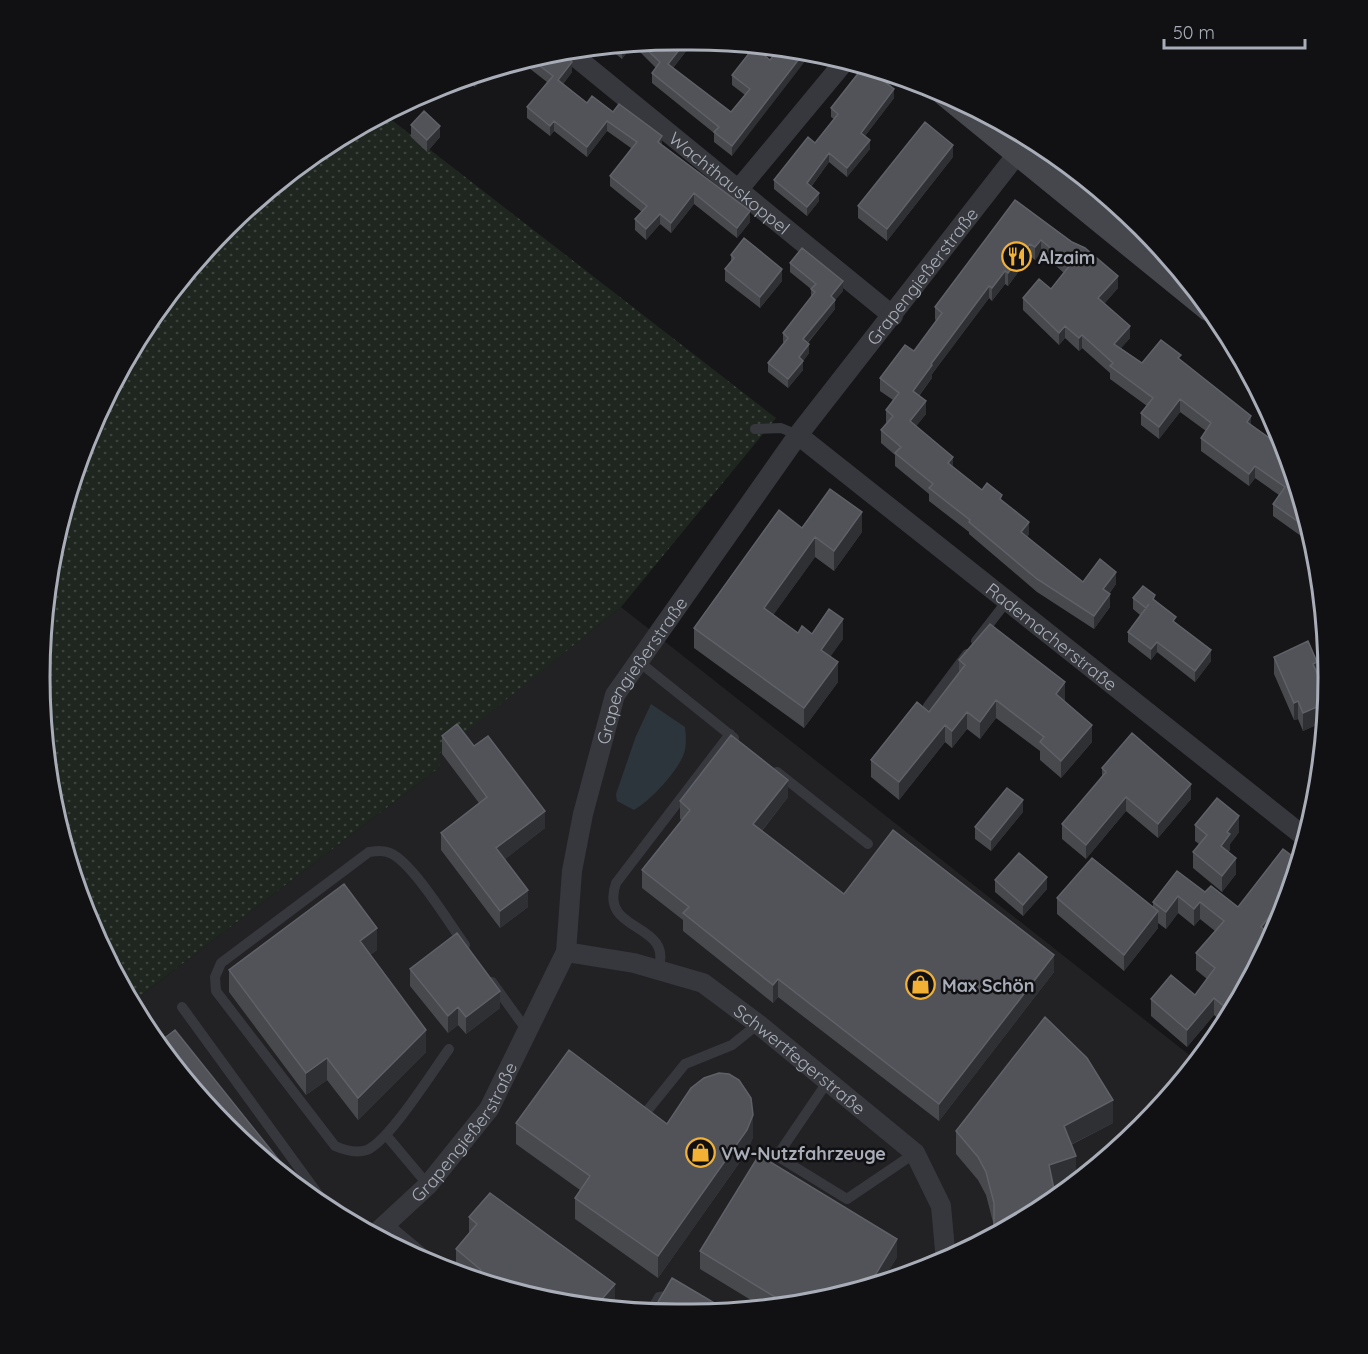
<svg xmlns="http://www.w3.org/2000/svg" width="1368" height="1354" font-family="Quicksand,sans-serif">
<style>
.built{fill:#222225}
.grass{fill:url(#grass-dots)}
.water{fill:#2c353c}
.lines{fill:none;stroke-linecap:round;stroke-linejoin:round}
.lane{stroke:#37383d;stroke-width:10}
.street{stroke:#37383d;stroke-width:20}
.secondary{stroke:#45474d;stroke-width:28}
.wall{fill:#47494d}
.shaded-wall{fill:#2f3033}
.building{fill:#525359;stroke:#5f6168;stroke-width:1.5}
.labels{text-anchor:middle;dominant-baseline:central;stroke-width:5;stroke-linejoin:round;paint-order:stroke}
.street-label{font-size:18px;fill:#a8adb8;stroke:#111113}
.poi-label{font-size:18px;font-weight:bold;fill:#a8adb8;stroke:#111113;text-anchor:start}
.rim{fill:none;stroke:#a8adb8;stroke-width:3}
</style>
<defs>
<pattern id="grass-dots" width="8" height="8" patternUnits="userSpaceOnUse" patternTransform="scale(1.5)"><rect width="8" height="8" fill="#1e261f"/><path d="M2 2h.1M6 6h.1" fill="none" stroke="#3c433d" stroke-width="1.8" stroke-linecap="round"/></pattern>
</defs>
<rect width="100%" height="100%" fill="#161618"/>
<path class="built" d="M621,607L1197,1061L1142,1128L1046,1207L935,1266L816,1303L691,1315L553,1303L433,1267L323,1208L226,1128L147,1032L131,1003L440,767L439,753Z"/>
<path class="grass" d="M384,114L776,418L621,607L440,753V767L131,1003L88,921L51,802L39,677L51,553L87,433L146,323L226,226L322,147Z"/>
<path class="water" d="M651,704L685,727C686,736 687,747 683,756C676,773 650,801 634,810L617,801L616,794L636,736Z"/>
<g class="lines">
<path class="lane" d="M755,429L781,428L798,435
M976,641L1007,601
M638,661L734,738
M928,706L967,654
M777,772L868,844
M658,970C675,921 598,934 616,883L730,734
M492,982L528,1032
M182,1007L331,1212
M449,1049C432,1072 390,1140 367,1150C357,1153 344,1150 335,1146L216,991L215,977L221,963L369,852C377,851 385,850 392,854C414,865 449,923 465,945
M828,1081L777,1156L847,1199L915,1153
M647,1111L685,1064L732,1045L758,1024
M386,1135L428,1185
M387,1223L442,1269
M651,1311L659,1297L675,1295"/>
<g class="street">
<path id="s1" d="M567,50L893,316"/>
<path d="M738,190L845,61"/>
<path id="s2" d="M798,435L1306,838"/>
<path id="s3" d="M566,952L634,963L703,983L758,1024L915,1153L941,1206L946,1261"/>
<path id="s4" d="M374,1235L428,1185L489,1109L566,952L572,871L583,814L615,695L798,435L1018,153"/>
</g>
<path class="secondary" d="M946,93L1210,308"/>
</g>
<path class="wall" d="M694,41L673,68L731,112L745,95L732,85V75L770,60L732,156L714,142V133L652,83V73L656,68L640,52V43Z
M632,43V45L622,59L606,46Z
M552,51L572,72L563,84L587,103L613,112L662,145L750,222L737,238L694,204L671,233L660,224L646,240L635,230V219L642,212L610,186V176L631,148L607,131L587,157L554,131L550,136L527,118V107L547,82L520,61Z
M488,71L475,87L464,78Z
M894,98L865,136L870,149L847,177L829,162L811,187L819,201L807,216L774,189V180L815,143L834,119L831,117V108Z
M407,101L399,113L393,109Z
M411,125L440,137L427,152L411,137Z
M953,157L887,241L858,218V206Z
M1015,200L1118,288L1104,304L1130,338L1121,348L1142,363L1181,360L1251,425L1286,450L1315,546L1273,516V504L1279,495L1255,478L1249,486L1201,451V438L1206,431L1180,412L1159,439L1141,425V413L1147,406L1110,379V373L1082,348L1079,351L1065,338L1059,345L1023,310V298L1051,289L1064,273L1041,253L1035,260L1030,256L1008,286L1005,284L992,301L989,298L932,374V378L919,396L926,414L916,426L953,467L982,490L1002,501L1029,534L1027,537L1083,582L1116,584L1109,594L1110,607L1094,629L1037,592L969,534V532L929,501V494L895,466V455L881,443V430L887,423L886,422V410L893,400L880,391V378L914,351L936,321L935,319V307Z
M731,255L782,281L760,308L725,281V269L731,262Z
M790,263L843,291L835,300V309L808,343L809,353L803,361V370L788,388L768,372V363L784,343L783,342V333L811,297V289L790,272Z
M802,528L862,532L834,571L815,557L773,615L798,633L812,634L843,639L830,656L838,682L804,728L694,648V628Z
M1133,598L1155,601L1211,661L1195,682L1157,652L1151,660L1128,642V632L1140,615L1133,609Z
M1274,657L1317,673L1327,695L1325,721L1303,731L1298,719L1294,720L1274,674Z
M959,660L1065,699L1064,701L1092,742L1061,778L1040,760V751L996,718L980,739L967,729L952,748L945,742L899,800L871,777V760L929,712L959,673Z
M442,736L474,746L545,828L505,859L528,907L500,928L441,850V833L479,803L442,754Z
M1102,768L1191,799L1158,838L1126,811L1086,859L1062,839V824L1102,777Z
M788,797L762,831L844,894L1054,972L939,1121L778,997L773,1003L683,931V920L642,888V870L682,820L680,819V801Z
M1023,812L991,851L975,839V827Z
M1195,825L1239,832L1230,844V850L1228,852L1236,874L1222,892L1193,868V852L1199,844L1195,841Z
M1299,861L1281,918L1269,934L1272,936L1225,1024L1214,1015L1187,1047L1151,1016V999L1195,995L1207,979L1196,970V953L1215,931L1200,919L1194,926L1178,913L1166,929L1158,923V928L1124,971L1057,914V898L1153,907V902L1177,871L1205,892L1238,907Z
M995,880L1047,889L1023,916L995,892Z
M377,950L370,955L426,1052L358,1120L327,1080L306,1095L229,992V970Z
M410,969L500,1008L466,1034L458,1025L448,1033L410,986Z
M516,1123L753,1137L747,1152L658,1278L575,1219V1198L580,1190L516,1144Z
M1113,1123L1071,1145L1076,1179L1053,1187L1046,1207L994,1235V1226L986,1195L978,1180L956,1154V1131Z
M469,1217L615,1304L553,1303L464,1276L456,1269V1249L469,1233Z
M700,1251L897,1257L881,1283L816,1303L764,1308L700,1269Z"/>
<path class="shaded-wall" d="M687,40L694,41L668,74V64Z
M632,43V45L622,59V48L625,44Z
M806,50L813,51L732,156V146Z
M572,62V72L558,90V80Z
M488,71L475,87V78L479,74Z
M894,89V98L861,141V133Z
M407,101L399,113V105Z
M554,121V131L550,136V126Z
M607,121V131L587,157V147Z
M440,126V137L427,152V140Z
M662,136V147L658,142Z
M870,140V149L847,177V168Z
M953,145V157L887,241V229Z
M829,153V162L807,192V183Z
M694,193V204L671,233V223Z
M819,193V201L807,216V207Z
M750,211V222L737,238V228Z
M660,214V224L646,240V229Z
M1041,240V253L1035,260V247Z
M1030,244V256L1008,286V273Z
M782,269V281L760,308V297Z
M1005,271V284L992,301V288Z
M1118,276V288L1098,311V298Z
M843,281V291L835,300V309L803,348V339L831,296Z
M989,286V298L932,374V378L913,403V391L931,364Z
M1065,326V338L1059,345V333Z
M1130,326V338L1114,356V344Z
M1082,335V348L1079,351V338Z
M809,344V353L803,361V370L788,388V379L799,357Z
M1180,399V412L1159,439V427Z
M926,401V414L910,434V421Z
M1251,416V428L1247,422Z
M953,457V469L948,463Z
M1255,466V478L1249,486V474Z
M862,512V532L834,571V551Z
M1029,522V534L1021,545V532Z
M815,537V557L764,628V608Z
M1116,572V584L1103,602V589Z
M1110,594V607L1094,629V616Z
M843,619V639L821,670V650Z
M1157,642V652L1151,660V649Z
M1211,650V661L1195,682V671Z
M838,662V682L804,728V708Z
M1317,662V679L1313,664Z
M1065,682V699L1056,711V694Z
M996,700V718L980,739V722Z
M1298,701V719L1294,720V703Z
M1326,703L1325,721L1303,731V713Z
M967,712V729L952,748V731Z
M945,725V742L899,800V782Z
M1092,725V742L1061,778V761Z
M788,780V797L753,842V824Z
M1191,784V799L1158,838V824Z
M1126,797V811L1086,859V845Z
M1023,800V812L991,851V840Z
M545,811V828L496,866V848Z
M1239,816V832L1230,844V850L1221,861V846L1227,832Z
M1236,858V874L1222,892V876Z
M1047,877V889L1023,916V905Z
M528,890V907L500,928V911Z
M1290,891L1281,918L1261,944V927Z
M1178,896V913L1166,929V912Z
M1200,902V919L1194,926V909Z
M1158,911V928L1124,971V955Z
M377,928V950L360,962V941Z
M1054,955V972L939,1121V1104Z
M778,979V997L773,1003V985Z
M500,991V1008L466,1034V1017Z
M1214,998V1015L1187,1047V1030Z
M458,1007V1025L448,1033V1016Z
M426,1030V1052L358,1120V1098Z
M327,1058V1080L306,1095V1073Z
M1113,1100V1123L1064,1148V1126Z
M753,1115V1137L747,1152L658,1278V1256Z
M1076,1156V1179L1049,1188V1165Z
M897,1239V1257L881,1283L868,1287Z
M615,1284V1304L612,1308L595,1307Z"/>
<path class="building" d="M677,39L687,40L668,64L731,112L750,89L732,75L754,47L770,60L780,48L806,50L732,146L714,132L719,127L652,73L660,62L640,43Z
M625,44L622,48L617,45Z
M562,50L572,62L558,80L587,103L592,96L613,112L619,104L662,136L658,142L750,211L737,228L694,193L671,223L660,214L646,229L635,219L647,206L610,176L637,142L607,121L587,147L554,121L550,126L527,107L553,76L530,58L552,51Z
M864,66L866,67L894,89L861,133L870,140L847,168L829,153L807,183L819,193L807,207L774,180L808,137L815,143L838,114L831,108Z
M479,74L475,78L472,76Z
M424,111L440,126L427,140L411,125Z
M925,122L953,145L887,229L858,206Z
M1015,200L1072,242L1085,248L1118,276L1098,298L1130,326L1114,344L1142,363L1161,340L1181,355L1178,358L1251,416L1247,422L1286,450L1310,530L1273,504L1285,487L1255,466L1249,474L1201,438L1211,423L1180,399L1159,427L1141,413L1153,398L1110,366L1113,363L1082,335L1079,338L1065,326L1059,333L1023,298L1039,279L1051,289L1070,265L1041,240L1035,247L1030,244L1008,273L1005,271L992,288L989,286L931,364L932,365L913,391L926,401L910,421L953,457L948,463L982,490L987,483L1002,495L1000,499L1029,522L1021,532L1083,582L1100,559L1116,572L1103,589L1110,594L1094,616L1037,579L969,522L970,520L929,488L933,484L895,453L901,447L881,430L893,416L886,410L899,393L880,378L905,345L914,351L942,313L935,307Z
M744,238L782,269L760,297L725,269L734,258L731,255Z
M802,248L843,281L831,296L835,300L803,339L809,344L799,357L803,361L788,379L768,363L788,338L783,333L815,292L811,289L816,284L790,263Z
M830,489L862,512L834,551L815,537L764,608L798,633L802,626L812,634L829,609L843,619L821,650L838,662L804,708L694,628L779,510L802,528Z
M1143,586L1155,595L1153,599L1176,617L1173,621L1211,650L1195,671L1157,642L1151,649L1128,632L1149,604L1146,608L1133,598Z
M990,624L1065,682L1056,694L1092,725L1061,761L1040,742L1044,737L996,700L980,722L967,712L952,731L945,725L899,782L871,760L917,702L929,712L965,665L959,660Z
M1308,641L1317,662L1313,664L1327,695L1326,703L1303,713L1298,701L1294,703L1274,657Z
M457,724L474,746L488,736L545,811L496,848L528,890L500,911L441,833L487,797L442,736Z
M1132,733L1191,784L1158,824L1126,797L1086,845L1062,824L1106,772L1102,768Z
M731,735L788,780L753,824L844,894L893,830L1054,955L939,1104L778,979L773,985L683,913L689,907L642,870L690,810L680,801Z
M1007,788L1023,800L991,840L975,827Z
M1217,798L1239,816L1227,832L1230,834L1221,846L1236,858L1222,876L1193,852L1207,835L1195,825Z
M1283,849L1299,861L1290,891L1261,927L1272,936L1232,1013L1214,998L1187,1030L1151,999L1171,975L1195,995L1215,968L1196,953L1224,921L1200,902L1194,909L1178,896L1166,912L1153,902L1177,871L1205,892L1211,886L1238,907Z
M1019,853L1047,877L1023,905L995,880Z
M1092,858L1158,911L1124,955L1057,898Z
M344,884L377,928L360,941L426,1030L358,1098L327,1058L306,1073L229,970Z
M457,933L500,991L466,1017L458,1007L448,1016L410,969Z
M1045,1017L1087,1058L1113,1100L1064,1126L1076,1156L1049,1165L1056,1199L1046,1207L1007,1228L994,1227V1203L986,1172L978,1157L956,1131Z
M175,1030L302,1189L301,1190L226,1128L157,1044Z
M569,1050L667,1124L691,1088L704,1078L719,1073L729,1074L739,1080L751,1098L753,1115L747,1130L658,1256L575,1198L590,1176L516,1123Z
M759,1155L897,1239L868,1287L816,1303L788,1305L700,1251Z
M490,1193L615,1284L595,1307L553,1303L473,1279L481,1270L456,1249L477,1224L469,1217Z
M409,1245L431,1263L430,1265L404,1251Z
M672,1278L728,1311L691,1315L652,1312Z"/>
<defs>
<symbol id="restaurant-ring" viewBox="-11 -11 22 22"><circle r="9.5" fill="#111113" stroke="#f2b134" stroke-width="1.5"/><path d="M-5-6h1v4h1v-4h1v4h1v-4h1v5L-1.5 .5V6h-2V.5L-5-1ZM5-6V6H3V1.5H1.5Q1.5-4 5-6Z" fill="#f2b134"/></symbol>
<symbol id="shop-ring" viewBox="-11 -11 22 22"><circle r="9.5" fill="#111113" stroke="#f2b134" stroke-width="1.5"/><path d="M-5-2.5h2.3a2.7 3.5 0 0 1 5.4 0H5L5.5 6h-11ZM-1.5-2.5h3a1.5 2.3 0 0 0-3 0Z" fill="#f2b134"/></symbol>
</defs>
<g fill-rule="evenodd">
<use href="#restaurant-ring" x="1000" y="240" width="33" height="33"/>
<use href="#shop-ring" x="904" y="968" width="33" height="33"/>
<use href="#shop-ring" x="684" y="1136" width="33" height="33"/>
</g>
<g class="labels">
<g class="street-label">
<text stroke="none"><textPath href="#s1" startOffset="210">Wachthauskoppel</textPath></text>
<text stroke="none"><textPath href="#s4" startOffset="1128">Grapengießerstraße</textPath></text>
<text stroke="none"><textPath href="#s2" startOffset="324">Rademacherstraße</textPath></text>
<text stroke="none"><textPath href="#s4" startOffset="642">Grapengießerstraße</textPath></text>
<text stroke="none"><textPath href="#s3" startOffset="264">Schwertfegerstraße</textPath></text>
<text stroke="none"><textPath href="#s4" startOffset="138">Grapengießerstraße</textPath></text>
</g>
<g class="poi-label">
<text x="1038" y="257">Alzaim</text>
<text x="942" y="985">Max Schön</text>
<text x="721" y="1153">VW-Nutzfahrzeuge</text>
</g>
</g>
<path d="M0 0H1368V1354H0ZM677 50H691A627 627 0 0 1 1318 677V677A627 627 0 0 1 691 1304H677A627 627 0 0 1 50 677V677A627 627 0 0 1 677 50Z" fill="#111113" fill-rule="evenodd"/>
<path class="rim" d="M677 50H691A627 627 0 0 1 1318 677V677A627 627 0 0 1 691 1304H677A627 627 0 0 1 50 677V677A627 627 0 0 1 677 50Z"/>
<path d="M1164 39v9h141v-9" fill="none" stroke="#a8adb8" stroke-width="3"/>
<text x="1173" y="39" font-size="18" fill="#a8adb8" stroke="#111113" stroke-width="4.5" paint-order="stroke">50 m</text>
</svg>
